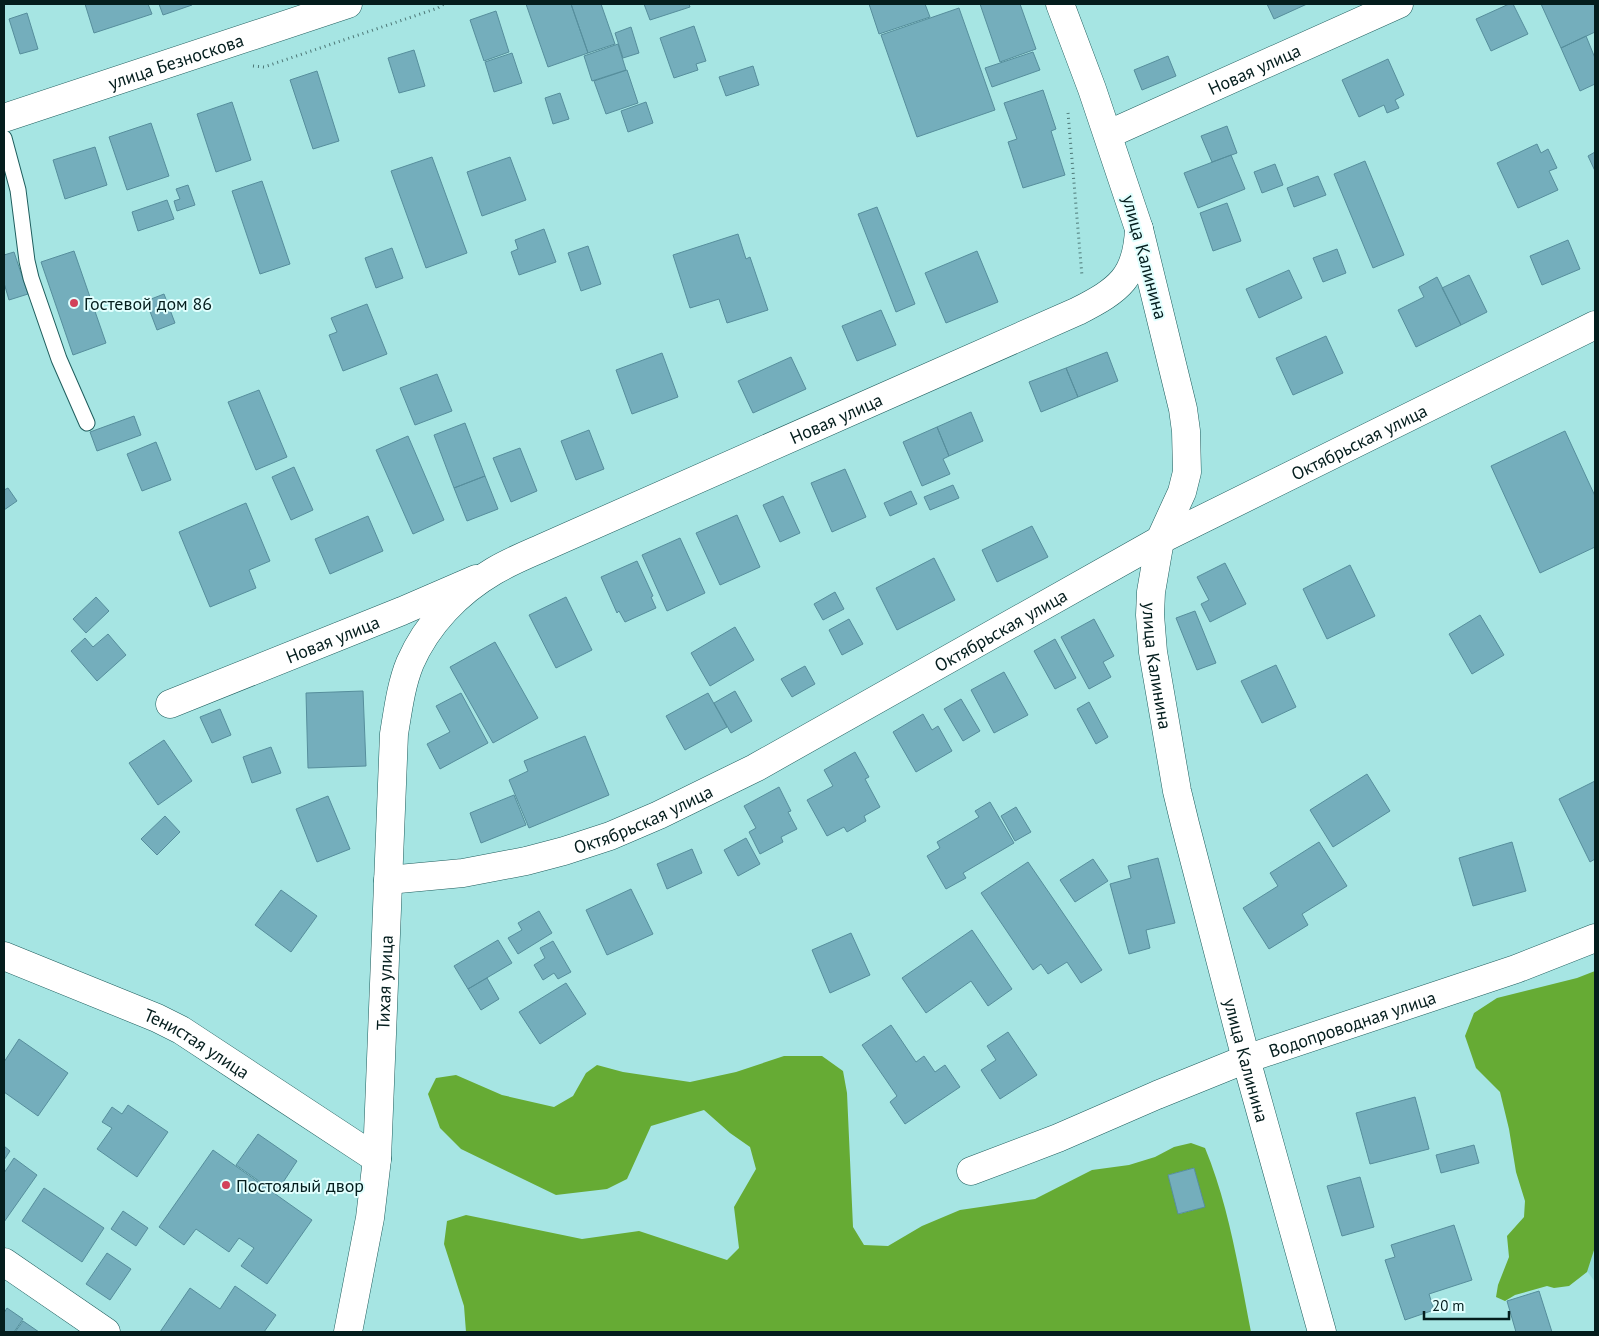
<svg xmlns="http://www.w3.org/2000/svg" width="1599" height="1336" font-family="'PT Sans',sans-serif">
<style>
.built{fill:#92dad9}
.forest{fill:#66ab34;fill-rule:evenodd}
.building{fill:#74aebc;stroke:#568e9c}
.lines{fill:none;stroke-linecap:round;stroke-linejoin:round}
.service-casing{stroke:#1e5d5d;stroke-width:17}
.minor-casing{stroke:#1e5d5d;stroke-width:29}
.tertiary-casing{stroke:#1e5d5d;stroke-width:29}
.path{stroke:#4d7776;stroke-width:3;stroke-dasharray:1 4;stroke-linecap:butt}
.service{stroke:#fff;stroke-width:15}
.minor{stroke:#fff;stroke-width:28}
.tertiary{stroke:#fff;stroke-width:28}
.poi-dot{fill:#d2425a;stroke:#e1fffe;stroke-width:2}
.labels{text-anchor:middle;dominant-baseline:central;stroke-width:4;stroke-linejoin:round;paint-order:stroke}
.street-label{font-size:18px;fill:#041d1d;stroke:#e1fffe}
.poi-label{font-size:18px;fill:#041d1d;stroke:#e1fffe;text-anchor:start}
</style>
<rect width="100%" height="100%" fill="#a6e5e3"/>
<path class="built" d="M1595,1241V1282L1579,1260Z"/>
<path class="forest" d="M1595,971V1247L1587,1272L1569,1286L1554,1288L1547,1286L1515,1295L1505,1301L1496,1297L1498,1285L1509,1257L1507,1236L1524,1217L1525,1201L1516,1172L1509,1129L1500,1092L1476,1068L1465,1036L1474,1013L1497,998L1577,978Z
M784,1056H822L843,1071L847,1093L853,1227L864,1245L888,1246L922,1226L960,1210L1035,1199L1092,1170L1129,1165L1155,1157L1174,1147L1191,1143L1205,1148C1229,1206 1239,1271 1251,1332H466L464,1306L444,1244L447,1221L466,1215L582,1239L639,1231L727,1260L739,1248L734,1207L756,1169L750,1147L730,1133L704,1110L651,1126L627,1179L607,1189L556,1195L461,1149L440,1128L428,1094L436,1078L456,1075L502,1095L554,1107L573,1096L586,1073L597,1065L623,1072L690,1082L736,1072ZM1194,1168L1204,1207L1179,1214L1168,1175Z"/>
<path class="building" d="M85,4H148L152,14L94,33Z
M159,4H192V5L163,15Z
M526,4H571L588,53L548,67Z
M571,4H601L615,44L588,53Z
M644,4H689L690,7L650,20Z
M869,4H925L930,17L879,34Z
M980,4H1020L1036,49L1000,62Z
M1267,4H1307L1274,19Z
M1509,4H1513L1528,34L1491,51L1476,19Z
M1541,4H1595V32L1561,48Z
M959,8L995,110L917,137L881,35Z
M496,11L509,52L484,61L470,20Z
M27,13L38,49L20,54L9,19Z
M694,26L706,61L696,64L698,70L674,78L660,38Z
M631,27L639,53L623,58L615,33Z
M1586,36L1595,58V84L1580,91L1561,48Z
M618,44L626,70L592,81L584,56Z
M414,50L425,86L399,93L388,58Z
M1033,52L1040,70L992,87L985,68Z
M512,53L522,83L494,92L485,62Z
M1168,56L1176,76L1142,90L1134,70Z
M1388,59L1404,95L1395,100L1399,108L1387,113L1384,105L1359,117L1342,80Z
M753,66L759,85L726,96L719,77Z
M627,70L638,103L606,114L594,81Z
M317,71L339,141L313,149L290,80Z
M1043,90L1056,129L1051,131L1065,175L1023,188L1008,142L1017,139L1004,103Z
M560,93L569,119L553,124L545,98Z
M232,102L251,160L216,172L197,114Z
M646,102L653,123L628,132L621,111Z
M151,123L169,176L127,190L109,137Z
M1227,126L1237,153L1212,162L1201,136Z
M1537,144L1541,153L1548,149L1557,168L1549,171L1558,190L1518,208L1497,163Z
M95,147L107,185L65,199L53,160Z
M1595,152V171L1588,156Z
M1231,155L1245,189L1198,208L1184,173Z
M432,157L467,253L426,268L391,171Z
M510,157L526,200L482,216L467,172Z
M1365,161L1404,255L1373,268L1334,174Z
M1275,164L1283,185L1262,193L1254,172Z
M1318,176L1326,195L1294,207L1287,188Z
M262,181L290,264L260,274L232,191Z
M188,185L195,205L177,211L174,201L180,199L176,189Z
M167,200L174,219L138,231L132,212Z
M1227,203L1241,241L1213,251L1200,213Z
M877,207L915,304L896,312L858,214Z
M544,229L556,262L519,275L511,252L518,249L515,240Z
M738,234L746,259L750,257L768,310L727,323L719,299L690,308L673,255Z
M1568,240L1580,269L1542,285L1530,256Z
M588,246L601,284L581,291L568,253Z
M392,248L403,278L376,288L365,258Z
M1337,249L1346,273L1323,282L1313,258Z
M74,251L106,343L73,355L41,262Z
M977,251L998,302L946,323L925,273Z
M14,252L28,294L9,300L4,283V255Z
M1289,270L1302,298L1259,318L1246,289Z
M1469,275L1487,312L1461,325L1442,288Z
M1437,277L1461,325L1416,347L1398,310L1424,297L1419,287Z
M164,294L175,323L157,330L146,301Z
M367,304L387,354L343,371L329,335L337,332L331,318Z
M881,310L896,345L857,361L842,326Z
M1326,336L1343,373L1293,395L1276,358Z
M1107,352L1118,381L1078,397L1066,368Z
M662,353L678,397L632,414L616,370Z
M791,357L806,389L753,413L738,381Z
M1066,368L1078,397L1041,412L1029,382Z
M437,374L452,411L415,425L400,388Z
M259,390L287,457L256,470L228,402Z
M971,412L983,441L949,456L937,427Z
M134,416L141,435L97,451L90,432Z
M465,423L485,476L454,488L434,435Z
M937,427L949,456L943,459L950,474L922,486L903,442Z
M589,430L604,469L576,480L561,441Z
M1565,431L1595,496V547L1540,573L1491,466Z
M408,436L444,520L413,534L376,450Z
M156,442L171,480L142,491L127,454Z
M520,448L537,491L511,502L493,458Z
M294,467L313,510L291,520L272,477Z
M845,469L866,517L832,532L811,483Z
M485,476L498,509L467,521L454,488Z
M953,485L959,498L930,510L924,497Z
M8,488L17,501L4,510V490Z
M911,491L917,504L890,516L884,503Z
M783,496L800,533L780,542L763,505Z
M246,503L270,561L249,570L256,588L210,607L179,532Z
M737,515L760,567L720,585L696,533Z
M368,516L383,551L330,574L315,539Z
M1032,526L1048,557L997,582L982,550Z
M680,538L705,593L667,611L642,555Z
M934,558L955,600L897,630L876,588Z
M637,561L653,596L651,597L656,608L625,622L619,611L617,613L601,577Z
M1225,563L1246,604L1210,622L1201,604L1209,600L1197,577Z
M1350,565L1375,616L1327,639L1303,589Z
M835,592L844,609L823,620L814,604Z
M96,597L109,611L86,633L73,619Z
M566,597L592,650L556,668L529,615Z
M1195,611L1216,663L1197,670L1176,618Z
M1480,615L1504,655L1472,674L1449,634Z
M849,619L863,644L842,655L829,630Z
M1094,619L1114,656L1103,662L1111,677L1089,689L1061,637Z
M735,627L754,660L710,686L691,653Z
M108,634L126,655L97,681L71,651L85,638L93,647Z
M1055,639L1076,678L1055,689L1034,651Z
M495,642L538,718L493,743L450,667Z
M1276,665L1296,707L1262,723L1241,681Z
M805,666L815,684L792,697L781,679Z
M1004,672L1028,715L994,733L971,690Z
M363,691L366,766L308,768L306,693Z
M735,691L752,721L731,733L714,703Z
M461,693L488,743L440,769L427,744L450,732L436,706Z
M708,693L727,727L685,750L666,716Z
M961,699L980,731L963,741L944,709Z
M1089,702L1108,737L1096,744L1077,709Z
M220,709L231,735L212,743L200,717Z
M923,714L932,730L938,726L952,751L916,772L893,732Z
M585,736L609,795L529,828L509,780L528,771L524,761Z
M164,740L192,781L158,805L129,763Z
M271,747L281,773L252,783L243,757Z
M855,752L869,777L865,779L880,807L864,816L866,821L847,832L844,827L827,836L807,800L833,786L824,770Z
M1367,774L1390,811L1333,847L1310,810Z
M1595,781V859L1590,862L1559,799Z
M779,787L791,811L788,812L797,829L781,837L783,842L760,854L749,832L756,828L744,806Z
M514,795L526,825L481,843L470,813Z
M328,796L350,849L317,862L296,809Z
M990,802L1014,843L963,873L966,878L946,889L927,856L940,848L937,842L979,817L975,811Z
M1016,807L1031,832L1015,841L1001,816Z
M165,816L180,832L157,855L141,839Z
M746,838L760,864L738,876L724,850Z
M1319,842L1347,886L1302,914L1308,925L1269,949L1243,908L1278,886L1270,873Z
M1512,842L1526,891L1473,906L1459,858Z
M692,849L702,873L667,889L657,864Z
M1158,858L1175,923L1146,930L1150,948L1129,954L1110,884L1131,878L1128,866Z
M1093,859L1108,881L1075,902L1060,880Z
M1028,862L1102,970L1081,983L1067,962L1048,974L1041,964L1033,970L981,893Z
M631,889L653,934L607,955L586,910Z
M281,890L317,916L291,952L255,925Z
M539,911L552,933L518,954L508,938L522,930L518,923Z
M972,930L1012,989L988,1006L971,981L926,1013L902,978Z
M851,933L870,975L830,993L812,950Z
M498,940L512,963L468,989L454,966Z
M553,941L571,972L558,979L554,973L543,980L534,965L545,958L540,948Z
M487,978L499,999L481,1010L468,989Z
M566,983L586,1014L540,1044L519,1012Z
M891,1025L916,1062L924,1056L935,1072L945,1065L960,1087L905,1124L890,1102L897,1096L862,1045Z
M1008,1032L1037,1075L1000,1099L981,1070L996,1060L987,1046Z
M19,1039L68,1073L38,1116L4,1092V1062Z
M1415,1097L1429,1149L1370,1164L1356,1113Z
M128,1105L168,1132L137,1177L97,1149L112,1128L102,1122L112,1107L122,1114Z
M258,1134L297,1161L276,1193L236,1165Z
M1474,1145L1479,1163L1441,1173L1436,1155Z
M4,1146L10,1151L4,1160Z
M213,1150L312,1220L267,1284L241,1266L254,1248L239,1238L229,1252L196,1229L184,1245L159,1227Z
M14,1158L37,1175L4,1222V1173Z
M1194,1168L1205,1207L1178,1214L1168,1175Z
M1360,1177L1374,1227L1342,1236L1327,1186Z
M44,1188L104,1228L82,1262L22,1221Z
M123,1211L148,1228L136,1246L111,1229Z
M1454,1225L1472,1280L1429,1294L1434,1310L1405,1320L1385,1260L1395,1257L1391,1245Z
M107,1253L131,1269L110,1300L86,1284Z
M235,1286L276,1315L264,1332H160L190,1288L220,1309Z
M1539,1291L1552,1332H1516L1507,1301Z
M7,1308L23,1319L14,1332H4V1313Z
M23,1321L39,1332H15Z"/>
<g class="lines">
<defs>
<path id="service" d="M4,138L18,190L27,261L31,278L59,359L87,423"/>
<g id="minor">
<path id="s1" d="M4,118L348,4"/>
<path id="s2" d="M1109,134L1399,4"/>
<path id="s3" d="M1139,229L1183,409L1186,431L1187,472L1182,492L1160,540L1151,592L1150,615L1153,652L1177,791L1185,824L1246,1059L1322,1332"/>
<path id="s4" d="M170,704L402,611L476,579"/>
<path id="s5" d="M388,880L463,873L526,861L564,851L610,836L659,815L755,768L1160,540L1595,325"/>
<path id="s6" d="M4,956L157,1018L181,1030L377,1159"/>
<path id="s7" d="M971,1171L1058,1138L1157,1095L1246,1059L1516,969L1595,938"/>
<path d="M4,1262L106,1332"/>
</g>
<g id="tertiary">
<path id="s8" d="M348,1332L370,1218L377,1159L394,734C398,710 401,685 410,663C427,624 458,592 494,571C509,562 526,555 542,548L1078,311C1119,290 1137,277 1139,229L1092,89L1060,4"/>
</g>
</defs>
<use href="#service" class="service-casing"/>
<use href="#minor" class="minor-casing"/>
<use href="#tertiary" class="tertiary-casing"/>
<path class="path" d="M253,66L264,67L438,8L444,4
M1068,113L1082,276"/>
<use href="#service" class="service"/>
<use href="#minor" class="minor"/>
<use href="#tertiary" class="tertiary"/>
</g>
<g class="poi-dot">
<circle cx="74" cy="303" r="5"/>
<circle cx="226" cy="1185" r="5"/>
</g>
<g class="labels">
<g class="street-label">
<text stroke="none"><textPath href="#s1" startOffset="181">улица Безноскова</textPath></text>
<text stroke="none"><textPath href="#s2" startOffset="159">Новая улица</textPath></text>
<text transform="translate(1145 257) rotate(75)">улица Калинина</text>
<text stroke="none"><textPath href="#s8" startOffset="1175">Новая улица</textPath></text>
<text stroke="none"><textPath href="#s5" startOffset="1074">Октябрьская улица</textPath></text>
<text stroke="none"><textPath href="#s5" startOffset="669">Октябрьская улица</textPath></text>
<text stroke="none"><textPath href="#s4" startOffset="175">Новая улица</textPath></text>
<text stroke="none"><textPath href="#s3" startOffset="449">улица Калинина</textPath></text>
<text stroke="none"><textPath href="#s5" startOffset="264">Октябрьская улица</textPath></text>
<text stroke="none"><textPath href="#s8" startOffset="352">Тихая улица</textPath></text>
<text stroke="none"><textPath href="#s7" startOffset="409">Водопроводная улица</textPath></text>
<text stroke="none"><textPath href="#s6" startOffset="212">Тенистая улица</textPath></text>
<text stroke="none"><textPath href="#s3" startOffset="854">улица Калинина</textPath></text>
</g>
<g class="poi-label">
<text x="84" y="303">Гостевой дом 86</text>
<text x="236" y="1185">Постоялый двор</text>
</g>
</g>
<rect width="1599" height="1336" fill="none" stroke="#041d1d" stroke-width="10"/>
<path d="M1424 1311v8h85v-8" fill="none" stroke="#041d1d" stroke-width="2.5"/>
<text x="1432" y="1311" font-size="15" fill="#041d1d" stroke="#e1fffe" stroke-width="4" paint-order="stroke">20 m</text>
</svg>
